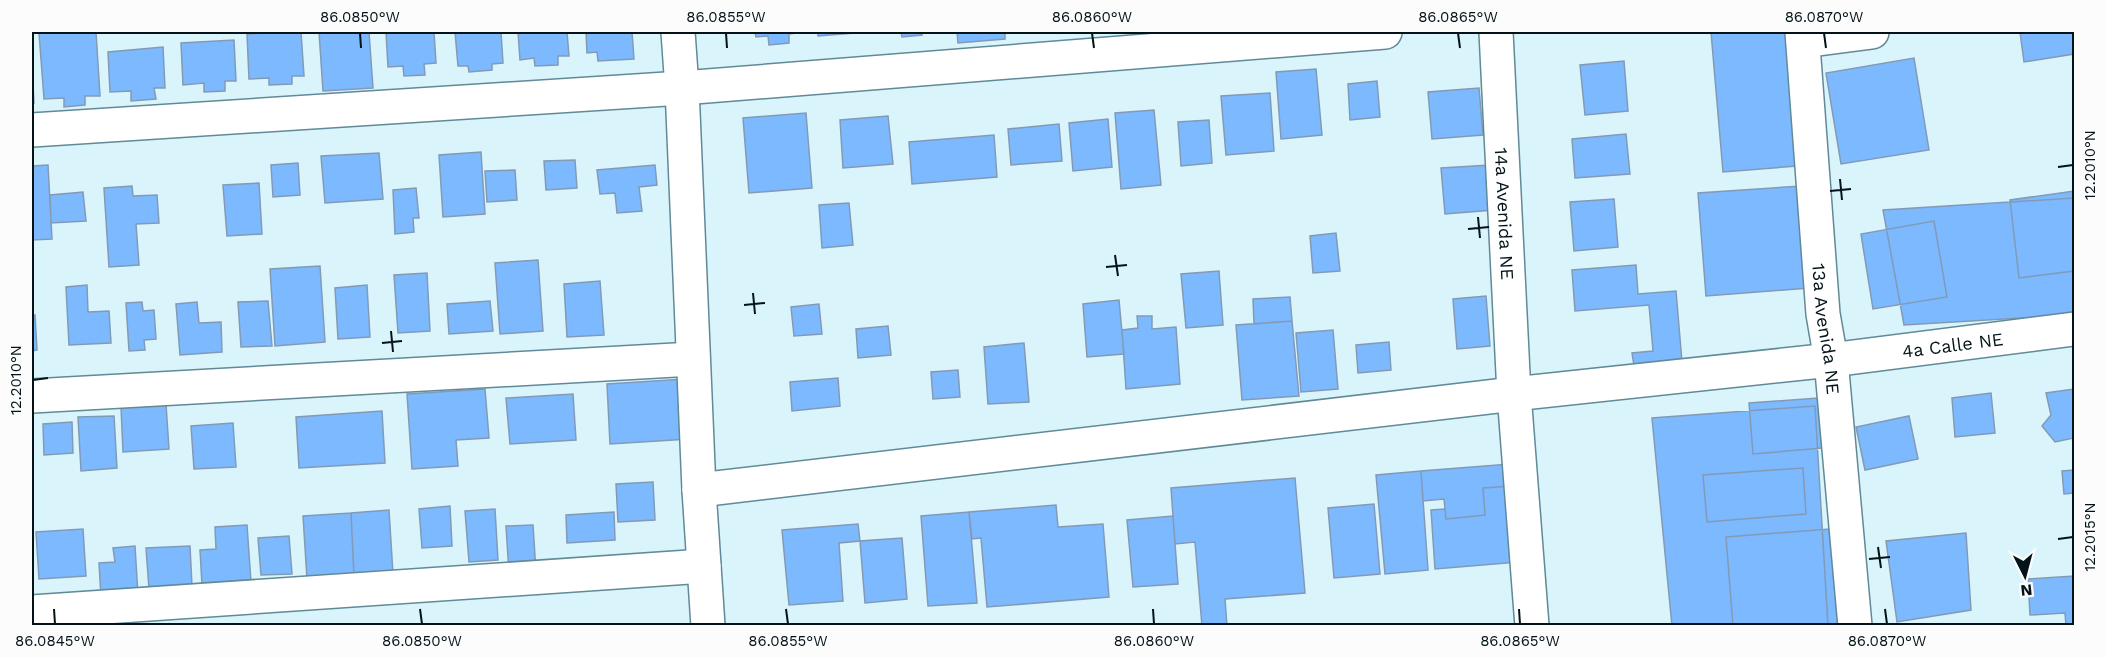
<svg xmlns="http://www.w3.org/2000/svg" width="2106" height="657" font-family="'Work Sans',sans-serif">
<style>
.building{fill:#7db9fe;stroke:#829ab6;stroke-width:1.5}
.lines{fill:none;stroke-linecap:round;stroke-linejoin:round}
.minor-casing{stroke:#608a97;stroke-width:36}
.minor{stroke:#fff;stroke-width:33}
.ticks{fill:none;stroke:#031318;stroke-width:2}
.labels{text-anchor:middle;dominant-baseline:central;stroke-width:4.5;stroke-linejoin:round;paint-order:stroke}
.street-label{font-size:18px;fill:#031318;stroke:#fcfcfc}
.neatline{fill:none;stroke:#031318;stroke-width:2}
.ticks-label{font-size:15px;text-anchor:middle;fill:#031318}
</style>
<rect width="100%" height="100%" fill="#daf4fc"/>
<path class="building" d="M58,32H96L100,96H85V105L64,107V98L44,99L39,33Z
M279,32H301L304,76H292V84L269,85V78L249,79L247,34Z
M319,32H369L373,88L323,91Z
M386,32H434L436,63L424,64L425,75L404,76L403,66L388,67Z
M455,32H501L503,63L492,64V70L469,72L468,66H458Z
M518,32H567L569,56H558V65L535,66L534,58L520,60Z
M586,32H632L634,59L598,61L597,52L587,53Z
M755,32H803L789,34V43L769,45L768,36L756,37Z
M818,32H868L818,36Z
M901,32H921L922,35L902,37Z
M957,32H1005V39L958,43Z
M1711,32H1786L1797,166L1723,172Z
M2020,32H2074V54L2024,62Z
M234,40L236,81H225V91L204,92V83L183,85L181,43Z
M163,47L165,88H154L156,99L131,101V91L110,92L108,52Z
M1914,58L1929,150L1841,164L1826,73Z
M1624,61L1628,111L1585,115L1580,65Z
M32,66L34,103H32Z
M1316,69L1322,135L1281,139L1276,72Z
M1377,81L1380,117L1350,120L1348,84Z
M1479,88L1483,135L1432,139L1428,92Z
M1270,93L1274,151L1226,155L1221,96Z
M1154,110L1161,185L1121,189L1115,113Z
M806,113L812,188L749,193L743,118Z
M888,116L893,164L843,168L840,120Z
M1108,119L1112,167L1073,171L1069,123Z
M1209,120L1212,163L1181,166L1178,122Z
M1059,124L1062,161L1011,165L1008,129Z
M1626,134L1630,174L1575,178L1572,139Z
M994,135L997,177L912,184L909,142Z
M481,152L485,214L443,217L439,155Z
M379,153L383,199L325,203L321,156Z
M575,160L577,188L546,190L544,161Z
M298,163L300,195L273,197L271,165Z
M48,165L52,239L32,240V166Z
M655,165L657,185L639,187L642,211L617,213L615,193L600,194L597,170Z
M1490,165L1494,210L1445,214L1441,168Z
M515,170L517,200L487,202L485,171Z
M259,183L262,234L227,236L223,185Z
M132,186L133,196L157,195L159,223L136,224L139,265L109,267L104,188Z
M1801,186L1809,288L1706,296L1698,193Z
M416,188L419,218H413L414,232L395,234L393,190Z
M2074,191V271L2019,278L2010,200Z
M83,192L86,221L51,223L50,195Z
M2074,198V315L1904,325L1883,210Z
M1614,199L1618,247L1574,251L1570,202Z
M849,203L853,245L822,248L819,205Z
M1934,221L1947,297L1873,309L1861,234Z
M1336,233L1340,271L1313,273L1310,236Z
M538,260L543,331L500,334L495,263Z
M1636,265L1638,294L1676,291L1682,362L1634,366L1632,353L1653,351L1649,305L1575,311L1572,270Z
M320,266L325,342L275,346L270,269Z
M1219,271L1223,325L1186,328L1181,274Z
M427,273L430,331L398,333L394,275Z
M600,281L604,335L567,337L564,284Z
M87,285L88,312L109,311L111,343L69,345L66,287Z
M367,285L370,337L338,339L335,288Z
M1486,296L1490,346L1457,349L1453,299Z
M1290,297L1292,321L1254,324L1253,299Z
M1119,300L1124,354L1087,357L1083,304Z
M268,301L272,346L241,347L238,302Z
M490,301L493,331L449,334L447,304Z
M142,302L143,311L154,310L156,339L144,340L145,350L129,351L126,303Z
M197,302L199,323L221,322L222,352L180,355L176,304Z
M819,304L822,334L794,336L791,307Z
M32,315H35L37,350L32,351Z
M1137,316H1152V329L1176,327L1180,384L1126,389L1122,330L1138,328Z
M1292,321L1299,396L1242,400L1236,325Z
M888,326L891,355L858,358L856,329Z
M1333,330L1338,389L1301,392L1296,333Z
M1389,342L1391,370L1358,373L1356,345Z
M1024,343L1029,402L988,404L984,347Z
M958,370L960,397L933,399L931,372Z
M838,378L840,406L792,411L790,382Z
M685,379L689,439L610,444L607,384Z
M485,389L489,438L456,440L458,466L412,469L407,394Z
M2074,389V438L2055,442L2042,426L2051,415L2046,393Z
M1991,393L1995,433L1955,437L1952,398Z
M573,394L576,440L510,444L506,398Z
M1818,398L1822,448L1753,454L1749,403Z
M166,404L169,449L123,452L121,407Z
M1815,406L1828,626H1672L1652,418Z
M382,411L385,463L299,468L296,417Z
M114,416L117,468L81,471L78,417Z
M1909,416L1918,459L1865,470L1856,427Z
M72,422L73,453L44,455L43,424Z
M233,423L236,467L194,469L191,426Z
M1510,464L1512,486L1483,488L1485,515L1446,519L1444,499L1423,501L1421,471Z
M1803,468L1806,514L1707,522L1703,475Z
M2074,470V493L2064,494L2062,471Z
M1421,471L1428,570L1385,574L1376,475Z
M1295,478L1305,593L1225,599L1227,626H1202L1195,542L1175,544L1171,488Z
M653,482L655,520L618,522L616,484Z
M1512,486L1518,562L1435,569L1431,510L1445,509L1446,519L1485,515L1483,488Z
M1374,504L1380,574L1334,578L1328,508Z
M1056,505L1058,527L1103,524L1109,597L987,607L981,538L972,539L969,512Z
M450,506L452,546L422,548L419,509Z
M495,509L498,560L469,562L465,511Z
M389,510L393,574L354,576L351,513Z
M614,512L615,540L567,543L566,515Z
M969,512L977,603L928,606L921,516Z
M351,513L354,576L307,579L303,516Z
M1173,516L1178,584L1133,587L1127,520Z
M858,524L860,541L839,543L843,601L789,605L782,530Z
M247,525L251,582L202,585L200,550L216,549L215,527Z
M533,525L536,572L509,573L506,526Z
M83,529L86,576L39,579L36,532Z
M1830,529L1838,626H1733L1726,537Z
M1966,533L1971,610L1897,622L1886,541Z
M289,536L292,574L261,575L258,538Z
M902,538L907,599L865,603L860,541Z
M135,546L138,595L101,597L99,563L115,562L113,548Z
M190,546L192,586L149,589L146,548Z
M2074,576V626H2066L2065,613L2030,615L2028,579Z"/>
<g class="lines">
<defs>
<g id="minor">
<path d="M678,32L682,88L699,490L708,626"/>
<path id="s1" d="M1496,32L1514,394L1532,626"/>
<path id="s2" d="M1802,32L1823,314L1831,360L1855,626"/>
<path d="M1803,41L1872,32"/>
<path d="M32,130L682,88L1385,32"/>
<path d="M32,396L693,359"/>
<path id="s3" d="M699,490L1514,394L1831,360L2074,329"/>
<path d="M32,612L704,566"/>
</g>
</defs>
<use href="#minor" class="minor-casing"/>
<use href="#minor" class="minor"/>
</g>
<path class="ticks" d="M360,33L361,48M726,33L727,48M1092,33L1094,48M1458,33L1460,48M1824,33L1826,48M2058,167L2073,165M1840,179L1842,200M1830,191L1851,189M1478,217L1480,238M1468,229L1489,227M1115,255L1118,276M1106,267L1127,265M753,293L755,314M744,305L765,303M391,331L393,352M382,343L402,341M33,380L48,378M2058,539L2073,537M1878,547L1881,568M1869,559L1890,557M54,609L55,624M420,609L422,624M786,609L788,624M1153,609L1154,624M1519,609L1520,624M1885,609L1887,624"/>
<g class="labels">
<g class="street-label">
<text stroke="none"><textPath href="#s1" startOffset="182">14a Avenida NE</textPath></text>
<text stroke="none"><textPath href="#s2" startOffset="298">13a Avenida NE</textPath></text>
<text stroke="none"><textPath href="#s3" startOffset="1262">4a Calle NE</textPath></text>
</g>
</g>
<rect width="2106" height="657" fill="none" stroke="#fcfcfc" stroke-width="66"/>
<g transform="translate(2025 576) rotate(174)" stroke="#fcfcfc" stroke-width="4.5" paint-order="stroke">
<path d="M0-4.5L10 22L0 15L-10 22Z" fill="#031318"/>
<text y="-9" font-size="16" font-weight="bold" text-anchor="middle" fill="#031318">N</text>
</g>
<rect x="33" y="33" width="2040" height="591" class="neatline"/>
<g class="ticks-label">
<text x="360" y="22">86.0850°W</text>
<text x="726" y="22">86.0855°W</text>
<text x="1092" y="22">86.0860°W</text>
<text x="1458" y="22">86.0865°W</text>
<text x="1824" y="22">86.0870°W</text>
<text transform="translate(2090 165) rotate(-90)" y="5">12.2010°N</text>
<text transform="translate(16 380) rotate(-90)" y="5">12.2010°N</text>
<text transform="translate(2090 537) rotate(-90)" y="5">12.2015°N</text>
<text x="55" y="646">86.0845°W</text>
<text x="422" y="646">86.0850°W</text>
<text x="788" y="646">86.0855°W</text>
<text x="1154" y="646">86.0860°W</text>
<text x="1520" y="646">86.0865°W</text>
<text x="1887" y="646">86.0870°W</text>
</g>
</svg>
